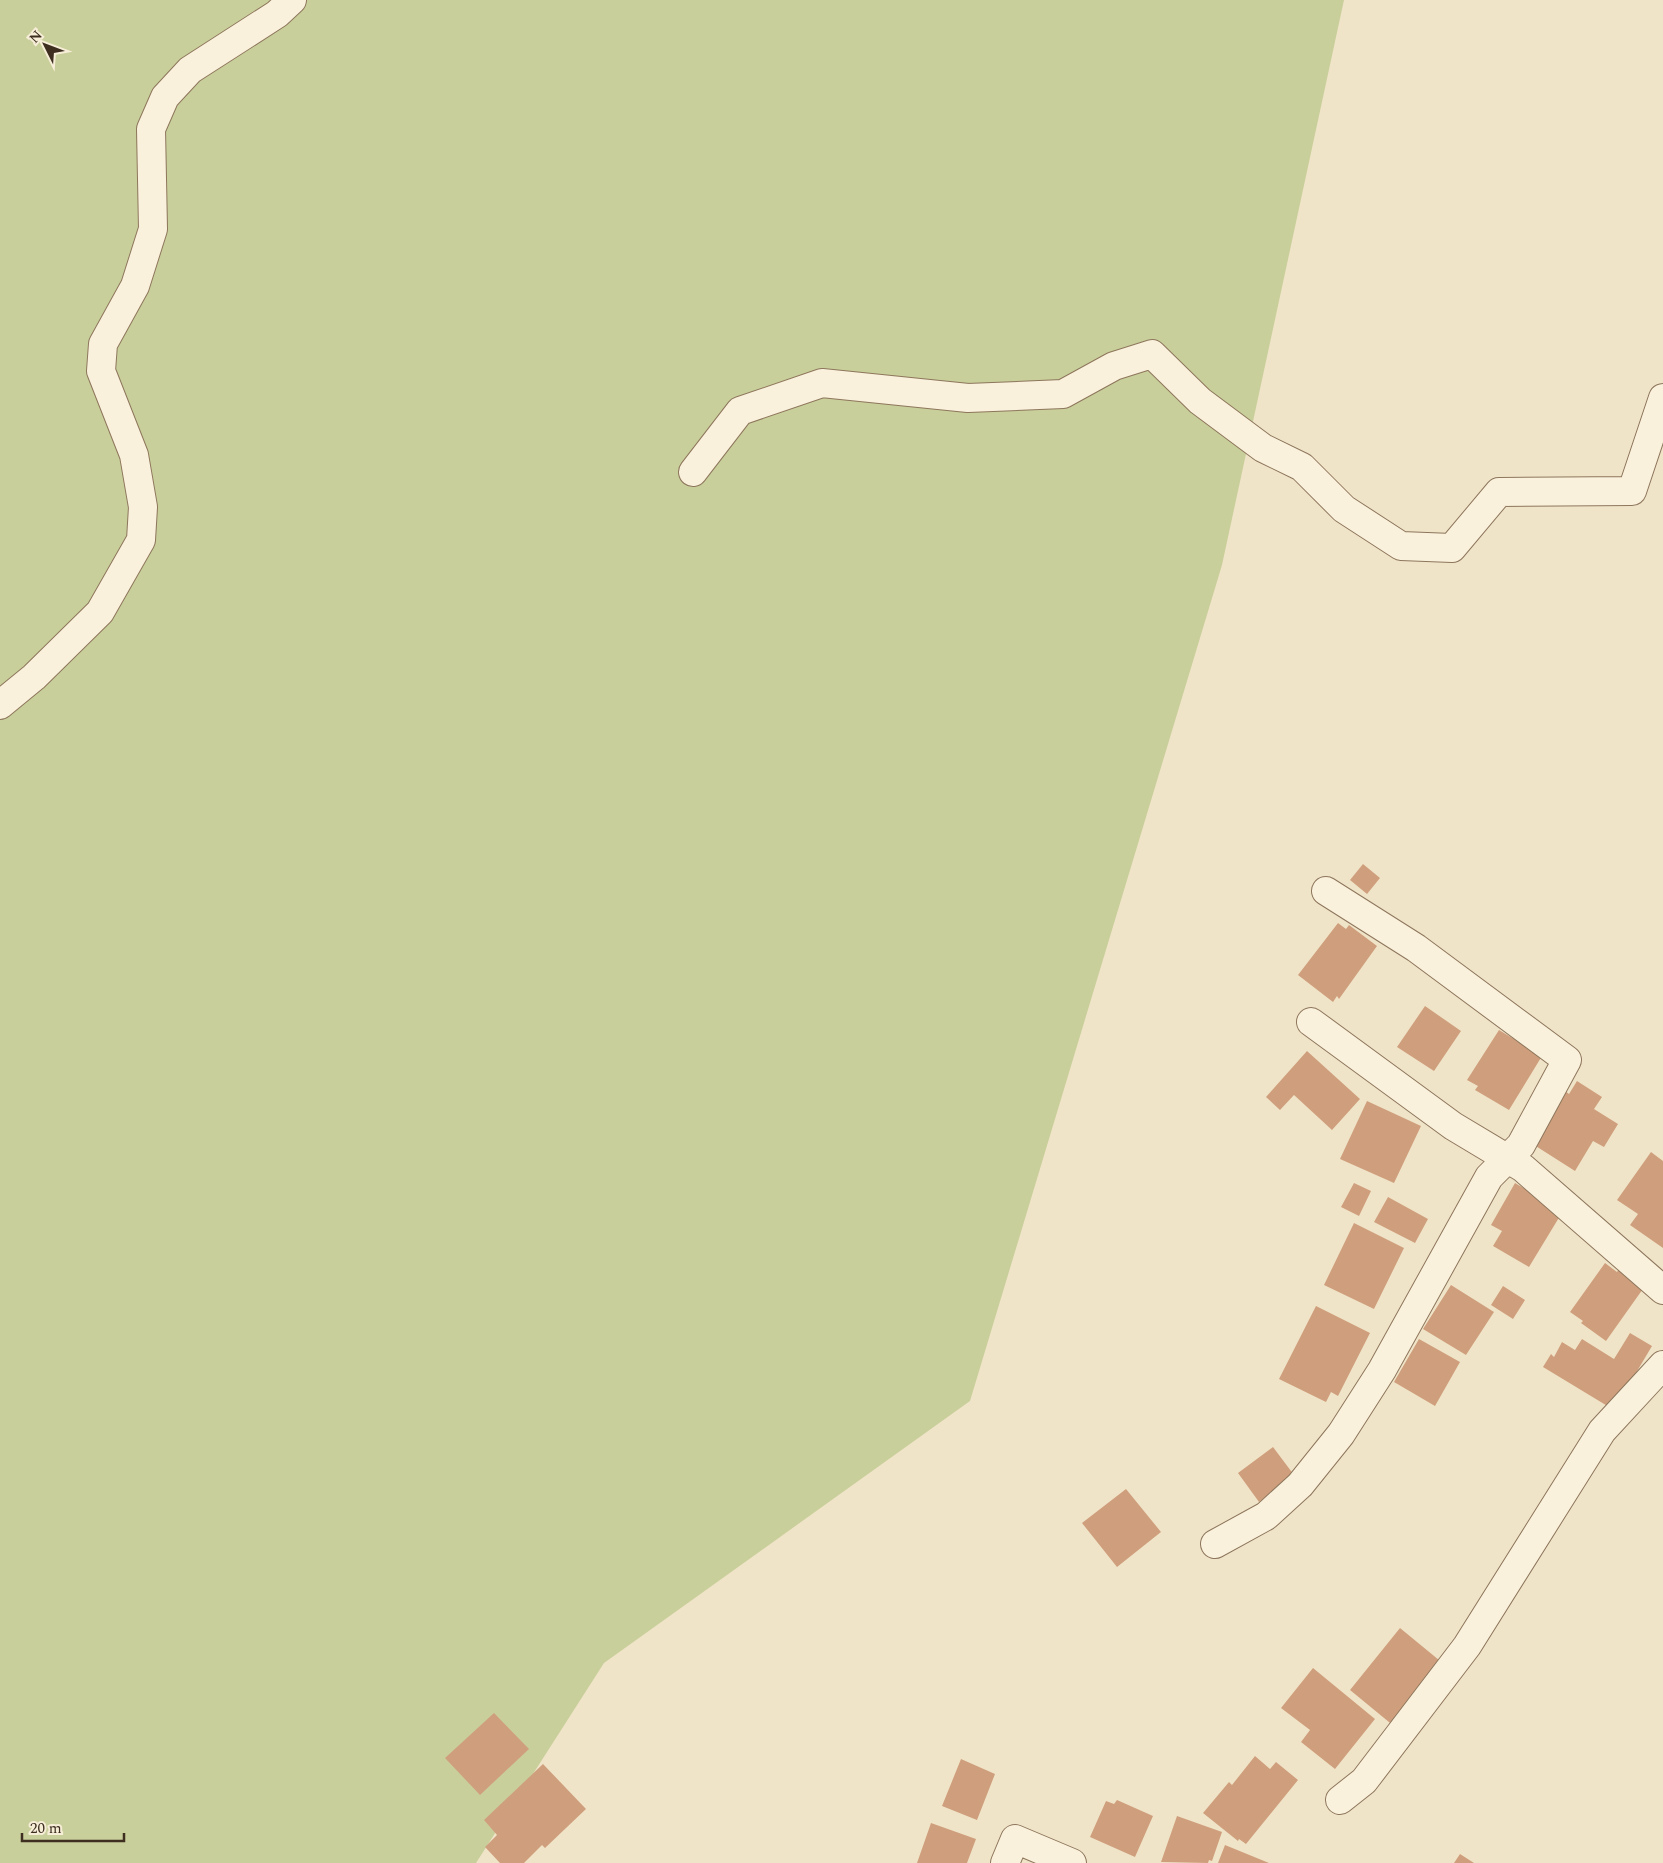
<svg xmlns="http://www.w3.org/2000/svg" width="1663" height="1863" font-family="Spectral,serif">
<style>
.green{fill:#c9cf9b}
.building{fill:#cf9f7d}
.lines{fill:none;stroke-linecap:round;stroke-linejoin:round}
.street-casing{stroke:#8d765c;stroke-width:30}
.street{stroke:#faf1dc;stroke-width:28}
</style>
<rect width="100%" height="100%" fill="#f0e4c8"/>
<path class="green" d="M0,0H1344L1222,565L970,1401L604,1663L476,1863H0Z"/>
<path class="building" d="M1363,864L1380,878L1367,894L1350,880Z
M1338,923L1346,929L1349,925L1377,946L1339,999L1337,996L1333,1002L1298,975Z
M1425,1006L1461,1031L1434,1071L1397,1047Z
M1499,1030L1542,1056L1509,1110L1475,1090L1478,1086L1467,1080Z
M1307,1051L1360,1099L1332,1130L1294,1095L1280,1110L1266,1097Z
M1577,1081L1602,1097L1594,1109L1618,1124L1604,1147L1593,1141L1575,1171L1531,1143L1564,1090L1569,1094Z
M1367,1101L1421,1126L1394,1183L1340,1159Z
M1651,1152L1663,1161V1248L1630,1225L1638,1214L1617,1200Z
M1354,1183L1371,1191L1359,1216L1341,1207Z
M1515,1183L1563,1211L1529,1267L1493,1246L1502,1231L1491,1225Z
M1388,1197L1428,1219L1415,1243L1374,1222Z
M1354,1223L1404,1248L1374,1309L1324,1285Z
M1605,1263L1617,1272L1619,1269L1645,1286L1606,1341L1581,1323L1583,1321L1570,1312Z
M1451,1285L1494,1312L1466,1355L1423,1329Z
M1503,1286L1525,1300L1513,1319L1491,1305Z
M1316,1306L1370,1333L1338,1396L1331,1392L1326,1402L1279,1379Z
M1630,1333L1652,1346L1614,1410L1543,1367L1551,1354L1554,1357L1562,1342L1575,1350L1582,1339L1614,1359Z
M1419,1339L1460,1362L1435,1406L1394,1382Z
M1273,1447L1294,1475L1259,1502L1238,1473Z
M1126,1489L1161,1532L1117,1567L1082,1523Z
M1400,1628L1445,1665L1395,1727L1350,1690Z
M1313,1668L1375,1719L1335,1769L1301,1742L1310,1730L1281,1708Z
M494,1713L529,1749L480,1795L445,1758Z
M1255,1756L1270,1769L1276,1762L1298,1780L1246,1844L1239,1839L1238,1841L1203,1813L1229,1782L1232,1785Z
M961,1759L995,1774L977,1820L942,1806Z
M543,1764L586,1809L545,1848L542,1845L524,1863H500L485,1847L497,1835L484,1820Z
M1117,1800L1153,1816L1135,1857L1090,1837L1106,1801L1114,1804Z
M1177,1816L1222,1832L1212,1861L1209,1860L1208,1863L1161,1862Z
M931,1823L976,1839L967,1863H917Z
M1225,1845L1269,1863H1218Z
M1460,1854L1474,1863H1454Z"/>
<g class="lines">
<defs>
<path id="street" d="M693,472L740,411L822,383L968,398L1063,394L1114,366L1152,354L1200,401L1263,448L1302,467L1344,509L1401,546L1452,548L1499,492L1632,491L1663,398
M0,705L34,677L100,612L141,540L143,507L134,455L101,371L103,344L135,286L153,229L151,129L165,97L190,70L277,14L292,0
M1311,1022L1453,1126L1523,1168L1663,1290
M1215,1544L1266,1516L1300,1485L1341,1434L1382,1370L1489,1177L1521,1145L1567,1060L1416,948L1326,891
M1340,1800L1364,1781L1467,1646L1602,1431L1663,1365
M1005,1863L1015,1839L1072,1863"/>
</defs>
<use href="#street" class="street-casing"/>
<use href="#street" class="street"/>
</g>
<g transform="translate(45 45) rotate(312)" stroke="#f7eed8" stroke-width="4" paint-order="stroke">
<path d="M0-4L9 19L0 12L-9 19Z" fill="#3d2e20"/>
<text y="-8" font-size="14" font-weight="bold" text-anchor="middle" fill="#3d2e20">N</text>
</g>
<path d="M22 1833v8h102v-8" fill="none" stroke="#3d2e20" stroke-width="2.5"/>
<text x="30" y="1833" font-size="15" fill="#3d2e20" stroke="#f7eed8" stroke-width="4" paint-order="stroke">20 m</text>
</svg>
